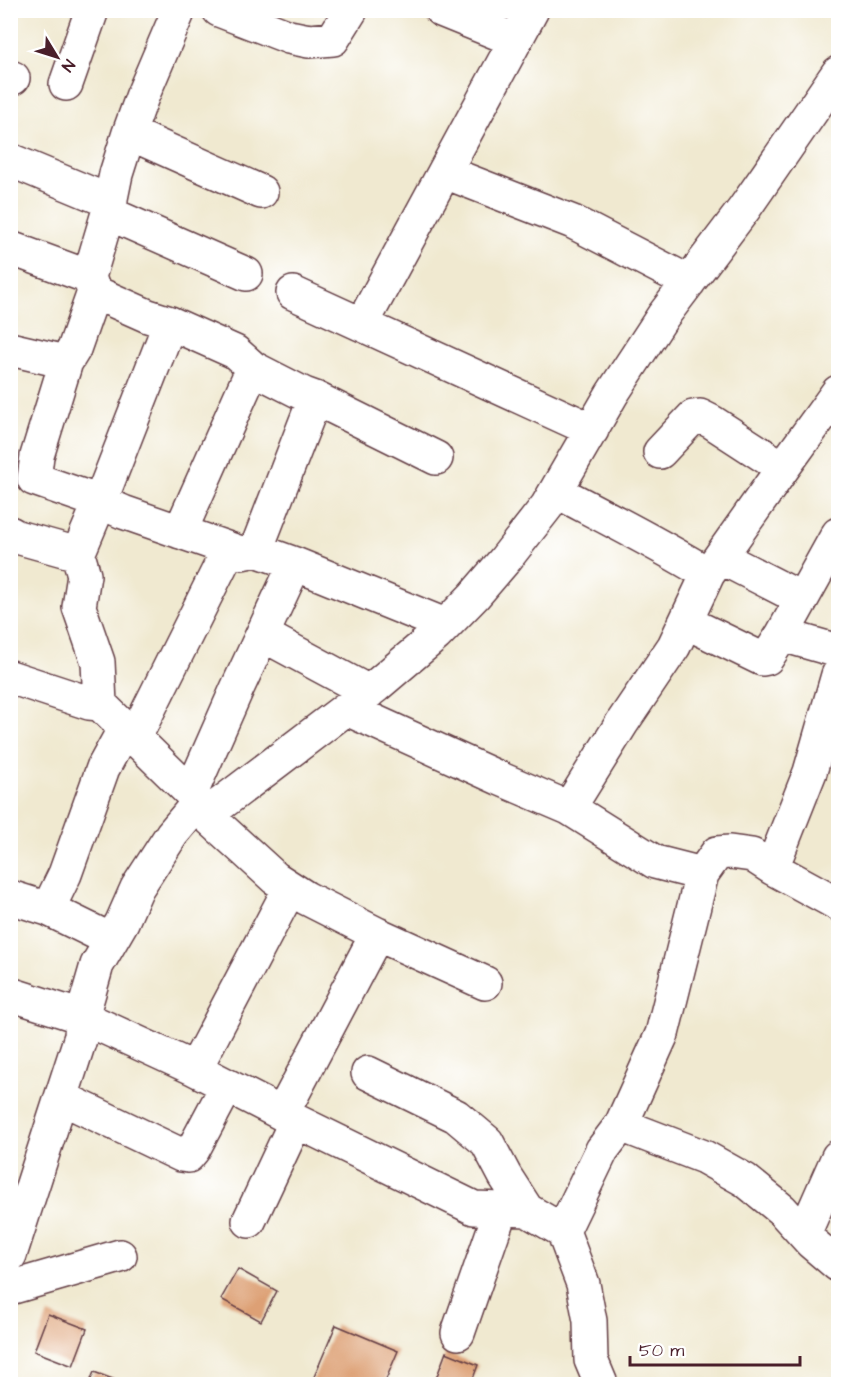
<svg xmlns="http://www.w3.org/2000/svg" width="849" height="1395" font-family="'Architects Daughter',sans-serif">
<style>
.building{fill:#dda074}
.lines{fill:none;stroke-linecap:round;stroke-linejoin:round}
.minor-casing{stroke:#633d44;stroke-width:36}
.minor{stroke:#fff;stroke-width:33}
</style>
<rect width="100%" height="100%" fill="#fff"/>
<filter id="ink" filterUnits="userSpaceOnUse"><feTurbulence type="fractalNoise" baseFrequency=".0167" numOctaves="2"/><feDisplacementMap in="SourceGraphic" scale="12" xChannelSelector="R" yChannelSelector="G"/><feConvolveMatrix kernelMatrix="1 2 1 2 8 2 1 2 1" color-interpolation-filters="sRGB"/></filter>
<filter id="wash" filterUnits="userSpaceOnUse"><feTurbulence type="fractalNoise" baseFrequency=".008" numOctaves="4" result="noise"/><feDisplacementMap in="SourceGraphic" scale="24" xChannelSelector="R" yChannelSelector="G"/><feGaussianBlur stdDeviation="1.35" result="paint"/><feColorMatrix in="noise" values="0 0 0 0 0 0 0 0 0 0 0 0 0 0 0 0 0 1.4 0 .05"/><feComposite in="paint" operator="in"/></filter>
<g filter="url(#wash)">
<rect width="100%" height="100%" fill="#f0e9d0"/>
<g id="blocks">
<path class="building" d="M238,1269L277,1291L261,1321L221,1299Z
M48,1314L87,1329L73,1366L34,1351Z
M336,1325L398,1351L384,1384H311Z
M446,1352L478,1365L471,1384H434Z
M94,1372L126,1384H89Z"/>
</g>
</g>
<g filter="url(#ink)">
<use href="#blocks" fill-opacity="0" stroke="#633d44" stroke-width="1.5"/>
<g class="lines">
<defs>
<path id="minor" d="M179,10L142,97L129,133L116,174L108,213L89,277L94,292L74,349L66,362L37,456L34,479L100,502L123,512L241,553L256,550L295,564L445,625
M219,10L289,37L309,41L333,39L351,10
M441,10L515,40
M10,77L13,78
M66,84L92,10
M129,133L261,192
M10,160L111,202
M445,172L573,222L689,282
M108,213L246,274
M10,248L89,277
M94,292L148,316L170,323L235,352L253,368L304,394L315,398L436,458
M293,293L592,430
M362,324L532,10
M10,349L66,362
M660,452L693,417L700,416L712,422L783,468
M556,491C607,518 659,544 708,574
M180,532L253,368
M10,533L17,537L78,554
M256,550L315,398
M720,557L802,599
M686,622L762,659L767,658L782,635L838,534
M263,635L369,692
M782,635L838,651
M10,677L89,703L100,704L191,793L206,815L275,878L306,898L377,934L282,1114
M100,704L98,662L79,607L84,575L78,554L100,502L170,323
M347,709L501,779L569,808L655,862L702,874L662,1034L621,1125L602,1150L563,1231
M135,737L229,549
M191,793L236,691L295,564
M569,808L622,723L674,646L708,574L783,468L838,392
M206,815L376,686L436,635L474,596L504,561L547,506L612,394L663,316L744,209L838,73
M772,868L810,772L838,675
M702,874L717,853L730,852L752,855L772,868L838,904
M10,897L48,909L65,874L103,768L125,728
M48,909L111,940
M377,934L485,983
M10,994L82,1017L195,1069L296,1121L474,1208L527,1210L563,1231L583,1284L590,1321L591,1360L601,1384
M195,1069L290,888
M368,1073L456,1116L487,1142L505,1176L527,1210
M62,1098L181,1155L188,1156L193,1150L227,1086
M621,1125L704,1157L745,1180L782,1210L811,1242L838,1265
M249,1221L296,1121
M804,1234L838,1157
M10,1255L81,1036L82,1017L97,965L122,922L137,888L172,834L198,803
M10,1288L120,1256
M458,1333L501,1209"/>
</defs>
<use href="#minor" class="minor-casing"/>
<use href="#minor" class="minor"/>
</g>
</g>
<rect width="849" height="1395" fill="none" stroke="#fff" stroke-width="36"/>
<g transform="translate(57 57) rotate(128)" stroke="#ffffff" stroke-width="4.5" paint-order="stroke">
<path d="M0-4.5L10 22L0 15L-10 22Z" fill="#4a1f2b"/>
<text y="-9" font-size="16" font-weight="bold" text-anchor="middle" fill="#4a1f2b">N</text>
</g>
<path d="M630 1356v9h170v-9" fill="none" stroke="#4a1f2b" stroke-width="3"/>
<text x="639" y="1356" font-size="18" fill="#4a1f2b" stroke="#ffffff" stroke-width="4.5" paint-order="stroke">50 m</text>
</svg>
